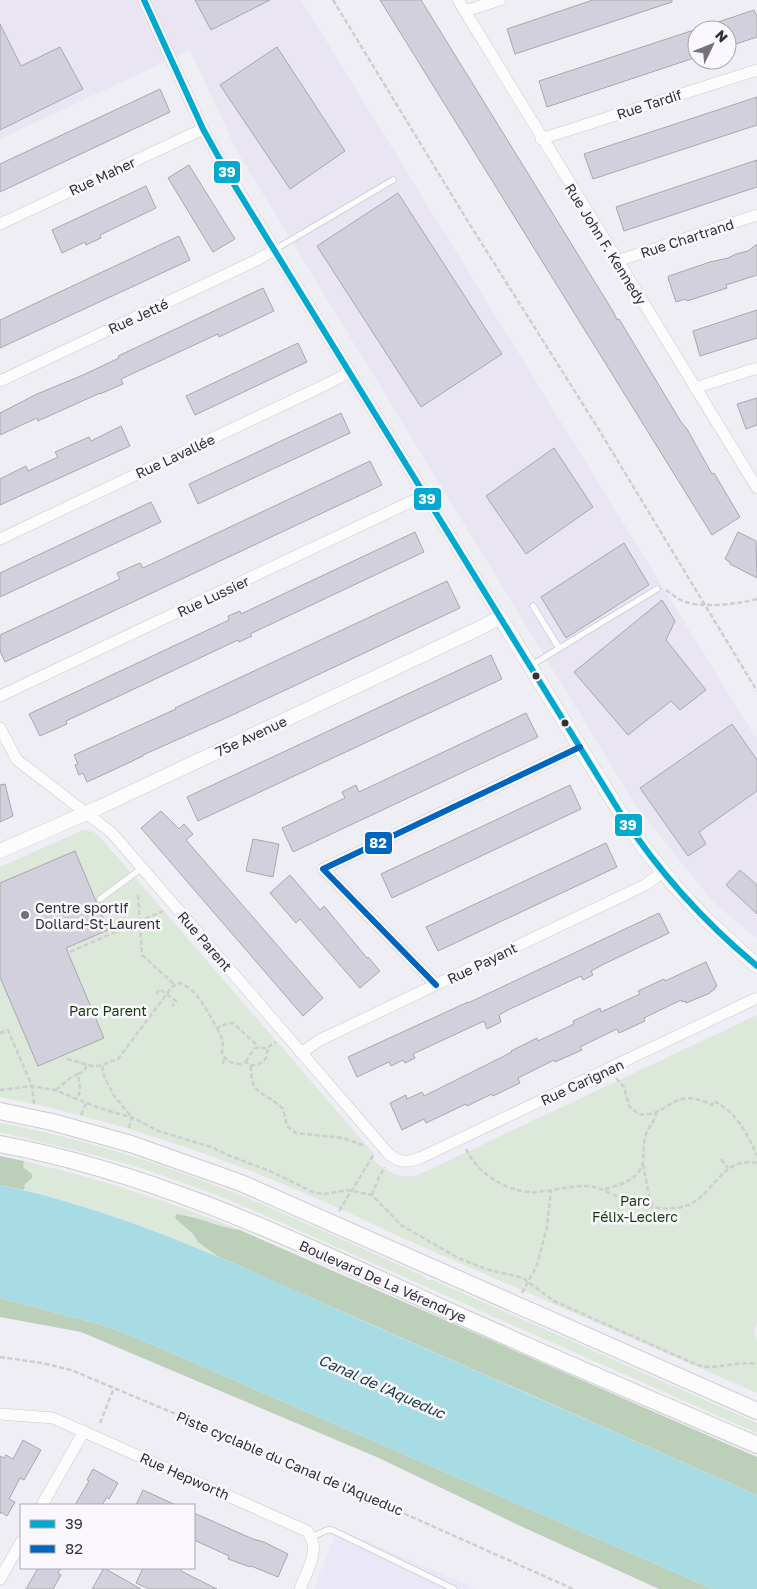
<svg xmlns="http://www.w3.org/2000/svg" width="757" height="1589" font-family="'Golos Text',sans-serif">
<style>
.built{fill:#eae7f6}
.industrial{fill:#eae5f3}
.green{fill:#dce8da}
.forest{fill:#bcd0b9}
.water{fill:#a7dce5}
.building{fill:#d3d0dd;stroke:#a8a7ac}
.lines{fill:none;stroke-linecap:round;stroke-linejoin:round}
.service-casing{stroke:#cbcacf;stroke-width:7}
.minor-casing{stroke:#cbcacf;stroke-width:12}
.tertiary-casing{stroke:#cbcacf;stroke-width:15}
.secondary-casing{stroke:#cbcacf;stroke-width:18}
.path{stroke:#ceced0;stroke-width:2.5;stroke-dasharray:5 2.5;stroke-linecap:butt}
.service{stroke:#fdfcfd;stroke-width:5.5}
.minor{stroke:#fdfcfd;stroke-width:11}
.tertiary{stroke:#fdfcfd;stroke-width:14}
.secondary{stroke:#fdfcfd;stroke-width:16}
.bus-1-casing{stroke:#faf8fe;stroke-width:10}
.bus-2-casing{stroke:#faf8fe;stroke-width:10}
.bus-1{stroke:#00a9ce;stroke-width:6}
.bus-2{stroke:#0065bd;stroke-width:6}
.bus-dot{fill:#313035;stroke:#faf8fe;stroke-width:2}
.poi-dot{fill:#747278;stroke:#faf8fe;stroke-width:2}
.labels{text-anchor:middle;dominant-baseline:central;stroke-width:5;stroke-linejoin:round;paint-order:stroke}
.street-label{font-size:14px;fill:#313035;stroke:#faf8fe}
.poi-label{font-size:14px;fill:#313035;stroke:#faf8fe;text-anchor:start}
.park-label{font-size:14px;fill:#153909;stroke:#faf8fe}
.water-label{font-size:15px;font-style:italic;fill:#1e4247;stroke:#faf8fe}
.line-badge{stroke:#faf8fe;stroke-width:2}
.badge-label{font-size:14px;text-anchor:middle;font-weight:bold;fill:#fff}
</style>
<rect width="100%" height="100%" fill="#efeef4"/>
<path class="built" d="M338,1529L477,1589H314Z"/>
<path class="industrial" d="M0,0H301L757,740V939L713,902L636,806L238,153L190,50L0,139Z"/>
<path class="green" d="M83,830L92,831L99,836L374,1154L373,1160C386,1171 402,1181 420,1174L757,1015V1321L754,1332L757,1341V1393L398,1236C271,1174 139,1124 0,1097V867Z
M0,1123C81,1138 161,1163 237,1194C299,1219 360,1248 422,1275L427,1280H433L757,1423V1433L264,1215L212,1193L144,1169L102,1157L0,1132Z
M24,1161C100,1179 168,1201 240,1230L221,1227L188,1215L186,1226L198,1242L217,1256L115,1217L24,1190L25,1184L32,1174L23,1167Z"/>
<path class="forest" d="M0,1156L24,1161L23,1167L32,1174V1178L25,1184L24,1190L0,1185Z
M177,1214C199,1217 217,1227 240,1230L757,1457V1495L217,1256L198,1242L193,1234L176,1219L175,1216Z
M0,1298L102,1325L137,1338L713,1589H659L516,1524L379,1458L81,1332L0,1317Z"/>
<path class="water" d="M0,1185C128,1212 247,1269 365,1322C496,1380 626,1437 757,1495V1589H713L137,1338L102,1325L0,1298Z"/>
<path class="building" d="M195,0H270L211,30Z
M380,0H421L614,313L617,320L619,319L681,422L687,429L712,474L714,473L740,517L712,535Z
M593,0H672V2L515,54L507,29Z
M754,10L757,17V37L727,47V30H701L700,28Z
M0,24L21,66L60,47L83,89L0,130Z
M697,29V57L547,107L539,81Z
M277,47L345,151L290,189L220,85Z
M160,89L170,112L0,192V164Z
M757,97V125L593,179L584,154Z
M757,160V187L624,231L616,207Z
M189,165L235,239L213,252L168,178Z
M146,186L156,208L100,235L101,238L86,245L85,242L62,253L52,230Z
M398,193L502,354L421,407L317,246Z
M179,236L190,260L0,348V320Z
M757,244V275L726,285L727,288L687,301L686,299L676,302L668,278L669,276L710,262L728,258L736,254L748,251Z
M263,288L274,311L219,337L218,334L121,379L123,384L100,394V393L38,421L37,418L0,435V413L37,394L83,375L119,358L118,356Z
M757,310V338L700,356L693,331Z
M298,343L307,362L195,415L186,396Z
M757,398V425L746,429L737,404Z
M341,413L350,433L198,504L189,484Z
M121,426L130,446L0,505V479L26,466L28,471L58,457L55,452L89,437L91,441Z
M554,448L593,507L526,554L486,496Z
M370,461L382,485L5,662L0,651V635L120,579L117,573L140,563L143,568Z
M151,502L161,522L0,597V573Z
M415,532L424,552L250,634L252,636L239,642L238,640L98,706L66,721L67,724L40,736L29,714L229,620L228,616L240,611L241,614Z
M738,532L756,541L757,578L730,564V562L725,559Z
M624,543L649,585L566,638L541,597Z
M447,581L460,608L228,717L143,755V756L109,772L87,782L83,773L79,775L75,765L78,764L74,755L176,709L175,708L209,692Z
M662,600L675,621L666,640L706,690L680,710L671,701L628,735L574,672Z
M491,655L502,679L198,821L187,797Z
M526,713L538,737L293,852L282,828L345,798L342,792L356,785L359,792Z
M732,724L757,760V791L699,832L706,844L688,856L640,788Z
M5,784L13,816L0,822V785Z
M570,785L581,809L392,898L381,874Z
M161,811L179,829L184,824L193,834L186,840L323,998L303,1016L141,828Z
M253,839L279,844L273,877L246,871Z
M606,843L617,867L438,951L426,927Z
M75,851L108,930L66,948L104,1038L38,1066L0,977V883Z
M740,870L757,885V914L726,885Z
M290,875L320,910L324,906L367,958L368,957L380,971L360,988L300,919L296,923L270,893Z
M659,913L669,933L604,964L591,971L593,975L583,980L581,976L510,1009L499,1015L501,1022L487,1029L484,1021L413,1054L415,1058L405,1063L403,1060L391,1066L389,1062L357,1077L348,1057L468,1002V1003Z
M706,962L717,986L715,987V989L708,994L686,1003L685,1001L682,1002L681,1000L644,1018L645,1021L619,1033L617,1029L592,1041L580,1047L582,1050L555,1062L554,1060L518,1078L520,1083L493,1096L492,1094L467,1106L466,1104L426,1123L424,1119L402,1130L390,1103L406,1095L407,1099L422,1092L424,1096L512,1052L511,1051L537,1038L538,1041L574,1024L573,1021L586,1015L600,1008L601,1012L640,994L638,991L664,979L665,981Z
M23,1440L41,1450L24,1480L20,1478L9,1499L15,1502L7,1516L1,1512L0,1514V1456L4,1458L6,1455L13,1459Z
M93,1469L118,1483L109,1499L107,1497L102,1505H75L89,1481L87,1480Z
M143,1490L176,1505H136Z
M194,1513L253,1539L264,1542L288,1554L278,1577L251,1566L250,1567L228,1559L229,1556L194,1540Z
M38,1568H61L58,1573L61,1575L53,1589H26Z
M104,1568L141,1589H92Z
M143,1568H182L181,1571L217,1589H149L136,1583Z"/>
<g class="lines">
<defs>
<path id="service" d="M274,250L393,180
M533,606L559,648
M530,666L657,589
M100,899L142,868
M312,1537L327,1530H332L454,1589"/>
<path id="minor" d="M144,0L203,129L222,164L500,617
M458,0L757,488
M465,11L500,0
M541,139L757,70
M0,224L203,129
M617,261L757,215
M0,381L257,260L274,250
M695,388L757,368
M0,539L329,383L350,372
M0,696L425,495
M0,728L17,760L112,833L387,1152C397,1163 407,1163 420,1158L757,998
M436,985L323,869L580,747
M301,1053L320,1040L645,885L663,872
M0,1414L53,1418L62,1422L307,1531C322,1549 307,1570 300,1589
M42,1505L84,1431
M0,1579L21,1542"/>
<path id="tertiary" d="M0,851L100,807L482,627L500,617L621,814L644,848L674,885L705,918L757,966"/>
<path id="secondary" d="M0,1111L52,1122L131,1144L241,1183L757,1411
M0,1144C157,1173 300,1243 445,1309C548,1356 653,1400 757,1445"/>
</defs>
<use href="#service" class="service-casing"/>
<use href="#minor" class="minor-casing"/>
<use href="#tertiary" class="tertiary-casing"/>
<use href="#secondary" class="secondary-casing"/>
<path class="path" d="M333,0L467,220L596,425L757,691
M666,590C672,594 678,600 686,602C703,608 740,604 757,599
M138,895L142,955L174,984
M70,952L163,911
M156,994L160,989L176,1001L172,1006
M217,1028L223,1041L222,1053C226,1062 237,1067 246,1062C253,1068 261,1065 266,1058L268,1048
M0,1033L8,1030L32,1086L34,1105
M67,1059L92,1066H99L118,1059L172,987L179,983C197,988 208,1013 217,1028L226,1024L233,1023L259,1047
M246,1062L249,1056L255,1048H267L276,1042
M223,1064L224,1058
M102,1066L104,1076L114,1096L132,1117
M251,1066C250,1097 267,1092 283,1109L287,1126L296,1133L343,1138L363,1145
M78,1074L84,1071L87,1065
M616,1078L624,1087L629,1106L638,1114C668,1120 670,1084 712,1105L714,1101C737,1113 747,1133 757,1156
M0,1090L32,1086L55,1090L99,1108L134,1118L158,1131L211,1147L230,1156L270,1171L313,1192L324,1194L348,1190L372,1195L401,1225L458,1258L486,1269L523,1278L554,1301L677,1356C687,1360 697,1366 708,1367C725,1367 740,1361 757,1364
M56,1090L70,1078L78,1074L80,1089L78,1099
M81,1115L86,1103
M129,1128L132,1117
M466,1149C478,1174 509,1194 537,1192C557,1191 575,1183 594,1187C604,1189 613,1195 622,1199C639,1206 664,1211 682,1207C714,1200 718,1156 757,1163
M721,1159L728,1168
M643,1164L649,1196L653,1206
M605,1189C621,1184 639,1181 643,1161C644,1152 643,1143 646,1134C649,1126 655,1121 656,1113
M372,1195L379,1177L385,1167
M339,1211L373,1156L372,1154
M522,1293L537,1265L547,1227L551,1190
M0,1357L42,1363L71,1370L271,1454L573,1589
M100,1423L114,1388"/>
<use href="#service" class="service"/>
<use href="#minor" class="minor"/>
<use href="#tertiary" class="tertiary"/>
<use href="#secondary" class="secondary"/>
<defs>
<path id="bus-1" d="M144,0L203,129L233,183L621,814C658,871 704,922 757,966"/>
<path id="bus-2" d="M436,985L323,869L580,747"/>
</defs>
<use href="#bus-1" class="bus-1-casing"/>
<use href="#bus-2" class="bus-2-casing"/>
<use href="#bus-1" class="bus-1"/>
<use href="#bus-2" class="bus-2"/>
</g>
<g class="bus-dot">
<circle cx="536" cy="676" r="4.5"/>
<circle cx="565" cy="723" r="4.5"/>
</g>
<circle class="poi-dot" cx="25" cy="915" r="5"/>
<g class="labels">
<g class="street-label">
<text transform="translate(649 104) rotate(-18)">Rue Tardif</text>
<text transform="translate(102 176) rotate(-25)">Rue Maher</text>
<text transform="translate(687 238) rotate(-18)">Rue Chartrand</text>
<text transform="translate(606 244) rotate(58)">Rue John F. Kennedy</text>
<text transform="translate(138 316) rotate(-25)">Rue Jetté</text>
<text transform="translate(175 456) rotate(-25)">Rue Lavallée</text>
<text transform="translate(213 596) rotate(-25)">Rue Lussier</text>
<text transform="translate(251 736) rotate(-25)">75e Avenue</text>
<text transform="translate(205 941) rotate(49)">Rue Parent</text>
<text transform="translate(482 963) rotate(-26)">Rue Payant</text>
<text transform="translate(582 1082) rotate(-25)">Rue Carignan</text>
<text transform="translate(383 1281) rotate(24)">Boulevard De La Vérendrye</text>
<text transform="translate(290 1463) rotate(23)">Piste cyclable du Canal de l'Aqueduc</text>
<text transform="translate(185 1476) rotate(24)">Rue Hepworth</text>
</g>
<g class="poi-label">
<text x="35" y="907">Centre sportif<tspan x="35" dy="16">Dollard-St-Laurent</tspan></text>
</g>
<g class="park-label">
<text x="108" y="1010">Parc Parent</text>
<text x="635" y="1200">Parc<tspan x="635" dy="16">Félix-Leclerc</tspan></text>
</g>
<g class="water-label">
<text transform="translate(382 1386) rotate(24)">Canal de l'Aqueduc</text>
</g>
</g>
<g class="line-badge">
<rect x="213" y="160" width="28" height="24" rx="5" fill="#00a9ce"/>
<rect x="413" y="487" width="29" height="24" rx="5" fill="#00a9ce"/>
<rect x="614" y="813" width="29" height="24" rx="5" fill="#00a9ce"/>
<rect x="364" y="831" width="29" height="24" rx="5" fill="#0065bd"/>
</g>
<g class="badge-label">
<text x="227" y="177">39</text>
<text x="427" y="504">39</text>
<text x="628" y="830">39</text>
<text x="378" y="848">82</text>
</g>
<rect x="20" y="1504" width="175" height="65" fill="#faf8fe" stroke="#aaa8ae"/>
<rect x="30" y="1520" width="25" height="8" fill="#00a9ce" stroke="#aaa8ae"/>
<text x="65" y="1529" font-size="15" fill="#313035">39</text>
<rect x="30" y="1545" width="25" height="8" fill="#0065bd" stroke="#aaa8ae"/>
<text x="65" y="1554" font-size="15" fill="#313035">82</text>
<g transform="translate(712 45) rotate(47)"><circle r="24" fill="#faf8fe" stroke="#aaa8ae"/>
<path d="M0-4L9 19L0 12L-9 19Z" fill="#747278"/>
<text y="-8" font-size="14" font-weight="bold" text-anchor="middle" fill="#313035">N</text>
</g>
</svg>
